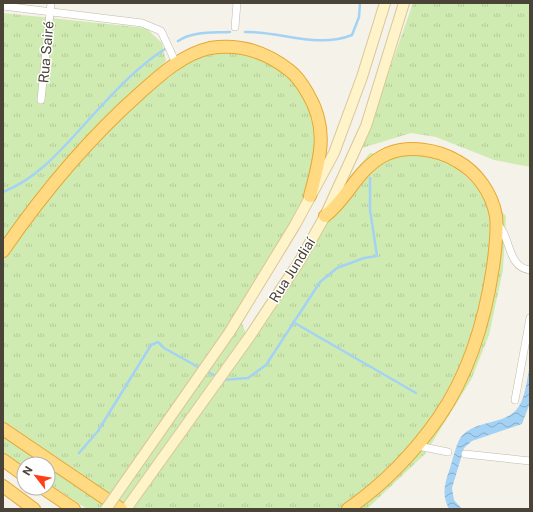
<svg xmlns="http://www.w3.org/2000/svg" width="533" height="512" font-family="'Public Sans',sans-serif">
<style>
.grass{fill:url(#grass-tufts)}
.water{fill:url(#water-waves)}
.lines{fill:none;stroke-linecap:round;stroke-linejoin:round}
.stream{stroke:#a4d2f5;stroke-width:2.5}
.minor-casing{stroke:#c2baab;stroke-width:8}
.secondary-casing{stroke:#d8c797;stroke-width:12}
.trunk-casing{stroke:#e6a733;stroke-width:14}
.minor{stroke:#fff;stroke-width:7}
.secondary{stroke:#fff3ca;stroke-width:10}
.trunk{stroke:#ffda82;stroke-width:12}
.secondary-bridge-casing{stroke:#d8c797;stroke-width:12;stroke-linecap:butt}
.secondary-bridge{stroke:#fff3ca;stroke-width:10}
.labels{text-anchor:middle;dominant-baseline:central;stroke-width:3;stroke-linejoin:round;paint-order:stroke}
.street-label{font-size:14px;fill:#4a4337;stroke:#fff}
</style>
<defs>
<pattern id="grass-tufts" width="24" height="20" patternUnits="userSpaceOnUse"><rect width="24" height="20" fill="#d0ebb1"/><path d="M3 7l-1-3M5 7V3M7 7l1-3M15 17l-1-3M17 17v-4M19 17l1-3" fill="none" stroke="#b4cb99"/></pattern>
<pattern id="water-waves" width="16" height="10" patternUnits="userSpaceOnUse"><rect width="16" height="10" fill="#a4d2f5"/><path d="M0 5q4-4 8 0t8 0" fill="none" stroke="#88acc7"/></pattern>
</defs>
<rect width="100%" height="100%" fill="#f5f2ea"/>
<path class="grass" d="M413,3H530V167L494,160L436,137L411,133L362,148Z
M3,13L146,28L162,43L166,61L67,160L3,243Z
M237,42L294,73L319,123L309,196L240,319L247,336L340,188L370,153L391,156L421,152L438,157L457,168L506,216L503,270L489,335L471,380L425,454L367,509H121L3,429V251L19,227L151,83L169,78L192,55Z
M3,432L105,503L101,509H87L48,483V464H24V467L3,452Z"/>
<path class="water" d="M530,365V403L522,424L472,441L464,448L452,488L454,500L462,509H449C442,496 444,485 449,471C452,463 456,443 461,437C475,419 507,426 519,406C526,395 527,377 530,365Z"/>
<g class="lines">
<path class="stream" d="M245,32C281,31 317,49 352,35L359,17L360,3
M178,41C193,31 213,33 230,32
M3,192C41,177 66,144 93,115C115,91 138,66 165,49
M293,322L416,393
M206,371L218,377
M222,380L248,378L266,365L320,282L337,268L364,258L377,256L370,210V178
M79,453L98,431L151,345L158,342L164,348L200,368"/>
<defs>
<path id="minor" d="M3,6L142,23L161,31L176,63
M235,27L237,3
M41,100L51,3
M496,223C512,236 506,267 530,270
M515,400L530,318
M418,446L448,452
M465,454L530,461"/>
<path id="secondary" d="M229,333L295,225L334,153L362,77L385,3
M126,509L250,336L299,262L325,216L366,126L404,3"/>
<path id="trunk" d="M325,216C349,198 357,168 387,154C409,145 437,149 457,161C477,172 492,193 496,216C498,232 495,251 493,267C485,320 470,372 439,417C414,453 384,484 348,509
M3,251C43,193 87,140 140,93C160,75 183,54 210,48C240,43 266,52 289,70C297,76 303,85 308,94C329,129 320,159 310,196
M3,429L121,509
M3,460L24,475
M3,486L34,509
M43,488L74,509"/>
</defs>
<use href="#minor" class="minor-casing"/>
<use href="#secondary" class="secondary-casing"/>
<use href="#trunk" class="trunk-casing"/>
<use href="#minor" class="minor"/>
<use href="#secondary" class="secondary"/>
<use href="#trunk" class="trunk"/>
<defs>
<path id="secondary-bridge" d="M106,509L229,333"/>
</defs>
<use href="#secondary-bridge" class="secondary-bridge-casing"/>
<use href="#secondary-bridge" class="secondary-bridge"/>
</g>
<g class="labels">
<g class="street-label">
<text transform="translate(46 52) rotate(-85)">Rua Sairé</text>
<text transform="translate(292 270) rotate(-58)">Rua Jundiaí</text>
</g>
</g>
<rect width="533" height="512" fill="none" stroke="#4a4337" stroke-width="8"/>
<g transform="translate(36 476) rotate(301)"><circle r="19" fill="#ffffff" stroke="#b7b4af"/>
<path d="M0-3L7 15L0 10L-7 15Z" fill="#ff3e17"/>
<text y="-6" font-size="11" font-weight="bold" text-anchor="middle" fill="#4a4337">N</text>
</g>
</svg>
